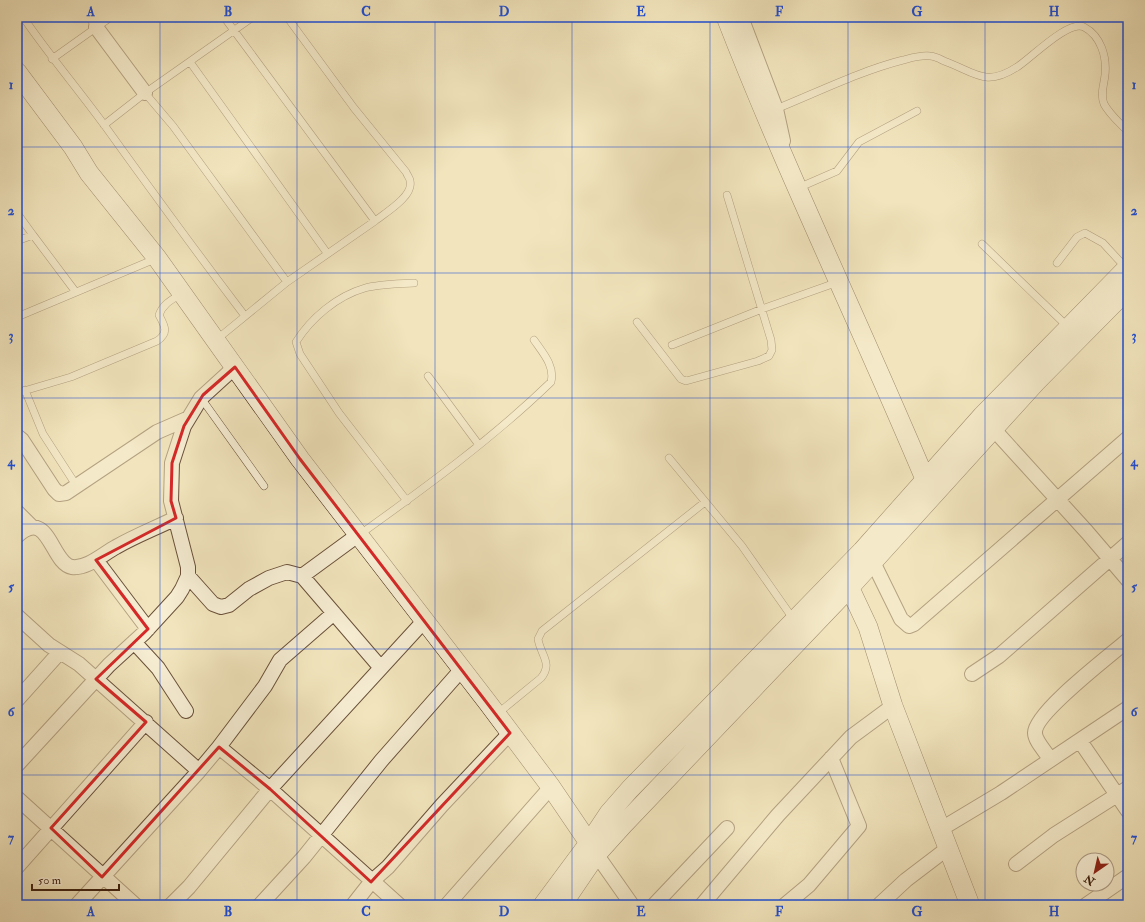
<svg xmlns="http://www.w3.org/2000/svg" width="1145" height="922" font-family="'IM FELL Double Pica',serif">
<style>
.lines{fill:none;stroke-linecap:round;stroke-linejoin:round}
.lane-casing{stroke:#6a513a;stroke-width:8}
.street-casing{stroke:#6a513a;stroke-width:16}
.secondary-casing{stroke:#3d200f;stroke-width:20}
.lane{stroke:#f7eed4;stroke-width:7}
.street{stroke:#f7eed4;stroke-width:14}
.secondary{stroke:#f7eed4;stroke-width:19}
.marked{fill:none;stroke:#d62828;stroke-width:3;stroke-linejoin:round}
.grid{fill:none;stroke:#1d4ed8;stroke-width:1;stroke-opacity:0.55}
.neatline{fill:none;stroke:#1d4ed8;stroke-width:1.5}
.grid-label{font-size:13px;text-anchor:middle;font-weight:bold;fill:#1d4ed8}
</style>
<rect width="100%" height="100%" fill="#f2e5bd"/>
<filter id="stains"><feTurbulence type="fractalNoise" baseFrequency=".005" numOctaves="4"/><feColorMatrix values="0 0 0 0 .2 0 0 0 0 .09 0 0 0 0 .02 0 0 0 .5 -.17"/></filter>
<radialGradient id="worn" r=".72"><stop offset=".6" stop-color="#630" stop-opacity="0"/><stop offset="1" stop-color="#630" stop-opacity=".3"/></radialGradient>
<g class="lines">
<defs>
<path id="lane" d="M23,17C49,55 78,89 105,126C151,190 197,253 245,316
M89,17L96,27
M224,17L375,221C385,213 414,196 410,181C410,178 407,175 406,172L354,108L287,17
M52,59L111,17
M190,62L327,253
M145,93L173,126L287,282
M776,109C818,92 860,71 903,60C911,58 921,55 930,56C935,56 940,59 944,61C975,72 985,88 1017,67C1030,59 1069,19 1084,27C1101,36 1107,57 1105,75C1104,85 1100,94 1104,104C1110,115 1120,123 1128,132
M104,125L145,93L253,17
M798,188L837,171L859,142L917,111
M17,213L33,235
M17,241L33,235L75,291
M982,244L1068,327
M1057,263L1077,237L1085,233L1103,243L1126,268
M17,317L155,259
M637,322L681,379L686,381L758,361L769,356L772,350L771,340L727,195
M216,340L287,282L375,221
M672,345L762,309L838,282
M428,376L479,445
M25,390L43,434L76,485
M17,393L71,377L157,341C169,333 165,326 159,315C163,304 171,300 181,294
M201,398L264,486
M669,458L742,546L794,620
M407,501L339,413L300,354L296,342C311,318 337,296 365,288C380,284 398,284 414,283
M359,535C426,487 492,439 551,382C555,366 543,353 534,340
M497,714L541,678C553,663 541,656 538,639L542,631L705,502"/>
<path id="street" d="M741,17L776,109L783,141
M96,27L145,93
M988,423L1087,532L1128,580
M17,436L22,440L54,489L59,494L66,493L157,432L189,418
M17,512L32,527
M17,536C49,506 51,564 72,567C87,569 103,554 116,547C135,536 156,528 176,518
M96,560L148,629
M873,562L901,619L909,626L914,624L1128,438
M188,576L213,604L221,607L229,605L249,589L269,578L287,572L302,576L381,668
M302,576L358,535
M17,616L49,645L79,664L199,771L219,747L270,789L399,905
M134,642L158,668L186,711
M972,674L999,656L1128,543
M17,700L60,652
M1080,741L1128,811
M219,747L265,686L280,660L334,613
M1050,759C1046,752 1035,741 1035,733C1034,713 1111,655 1128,640
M17,765L109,665L144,633L177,597L182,589L188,576V567L171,501L172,463L184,426L201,398L235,367
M17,798L135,905
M941,829L1001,793L1128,708
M592,848L632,905
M1016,864L1054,835L1128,788
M17,867L146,722
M77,905L199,771
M171,905L189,887L270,789L424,621
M260,905L304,857L381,761L462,669
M353,905L371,882L388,867L442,805L510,733
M447,905L551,787
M654,905L727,828
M702,905L778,815L851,737L893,706
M785,905L809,885L859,826L831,758
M879,905L906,880L948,848
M1086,905L1128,876"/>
<path id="secondary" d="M726,17C788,177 864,332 930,491
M17,72L73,147L89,173L157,258L300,459L488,703L551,787L589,843
M845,578L868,627L893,706L970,905
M543,905L589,843L609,813L630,789L862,551L982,416L1128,267
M562,905L596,855L624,824L850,587L1036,382L1128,289"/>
</defs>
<use href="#lane" class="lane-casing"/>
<use href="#street" class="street-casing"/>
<use href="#secondary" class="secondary-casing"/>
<use href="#lane" class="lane"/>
<use href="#street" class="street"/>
<use href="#secondary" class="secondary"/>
</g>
<path d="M0 0H1145V922H0ZM235,367L300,459L510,733L371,882L270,789L219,747L102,877L51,828L146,722L96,679L148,629L96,560L176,518L171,501L172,463L184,426L203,395Z" fill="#f2e5bd" fill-opacity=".55" fill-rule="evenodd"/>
<path class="marked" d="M235,367L300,459L510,733L371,882L270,789L219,747L102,877L51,828L146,722L96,679L148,629L96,560L176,518L171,501L172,463L184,426L203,395Z"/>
<path class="grid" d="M160,17V905M297,17V905M435,17V905M572,17V905M710,17V905M848,17V905M985,17V905M17,147H1128M17,273H1128M17,398H1128M17,524H1128M17,649H1128M17,775H1128"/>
<rect width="1145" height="922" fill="none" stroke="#f2e5bd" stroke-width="44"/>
<g transform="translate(1095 872) rotate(214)"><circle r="19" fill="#f7eed4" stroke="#ad9c85"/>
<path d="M0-3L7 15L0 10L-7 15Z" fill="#8f2418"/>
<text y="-6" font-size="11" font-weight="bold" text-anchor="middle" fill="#3d200f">N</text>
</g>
<path d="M32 884v6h87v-6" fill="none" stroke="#3d200f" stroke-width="2"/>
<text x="38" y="884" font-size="12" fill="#3d200f" stroke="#f7eed4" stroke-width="3" paint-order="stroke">50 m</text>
<rect x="22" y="22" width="1101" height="878" class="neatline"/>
<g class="grid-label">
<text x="91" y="16">A</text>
<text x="228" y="16">B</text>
<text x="366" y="16">C</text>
<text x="504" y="16">D</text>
<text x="641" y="16">E</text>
<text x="779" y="16">F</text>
<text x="917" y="16">G</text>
<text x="1054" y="16">H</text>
<text x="11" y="89">1</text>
<text x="1134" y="89">1</text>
<text x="11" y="215">2</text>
<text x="1134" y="215">2</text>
<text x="11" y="340">3</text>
<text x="1134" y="340">3</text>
<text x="11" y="466">4</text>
<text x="1134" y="466">4</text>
<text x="11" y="591">5</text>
<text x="1134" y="591">5</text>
<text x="11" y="716">6</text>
<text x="1134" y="716">6</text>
<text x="11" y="842">7</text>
<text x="1134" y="842">7</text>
<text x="91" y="916">A</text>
<text x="228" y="916">B</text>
<text x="366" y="916">C</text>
<text x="504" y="916">D</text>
<text x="641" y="916">E</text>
<text x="779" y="916">F</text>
<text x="917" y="916">G</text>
<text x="1054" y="916">H</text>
</g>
<rect width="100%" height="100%" filter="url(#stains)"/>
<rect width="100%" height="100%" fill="url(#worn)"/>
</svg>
